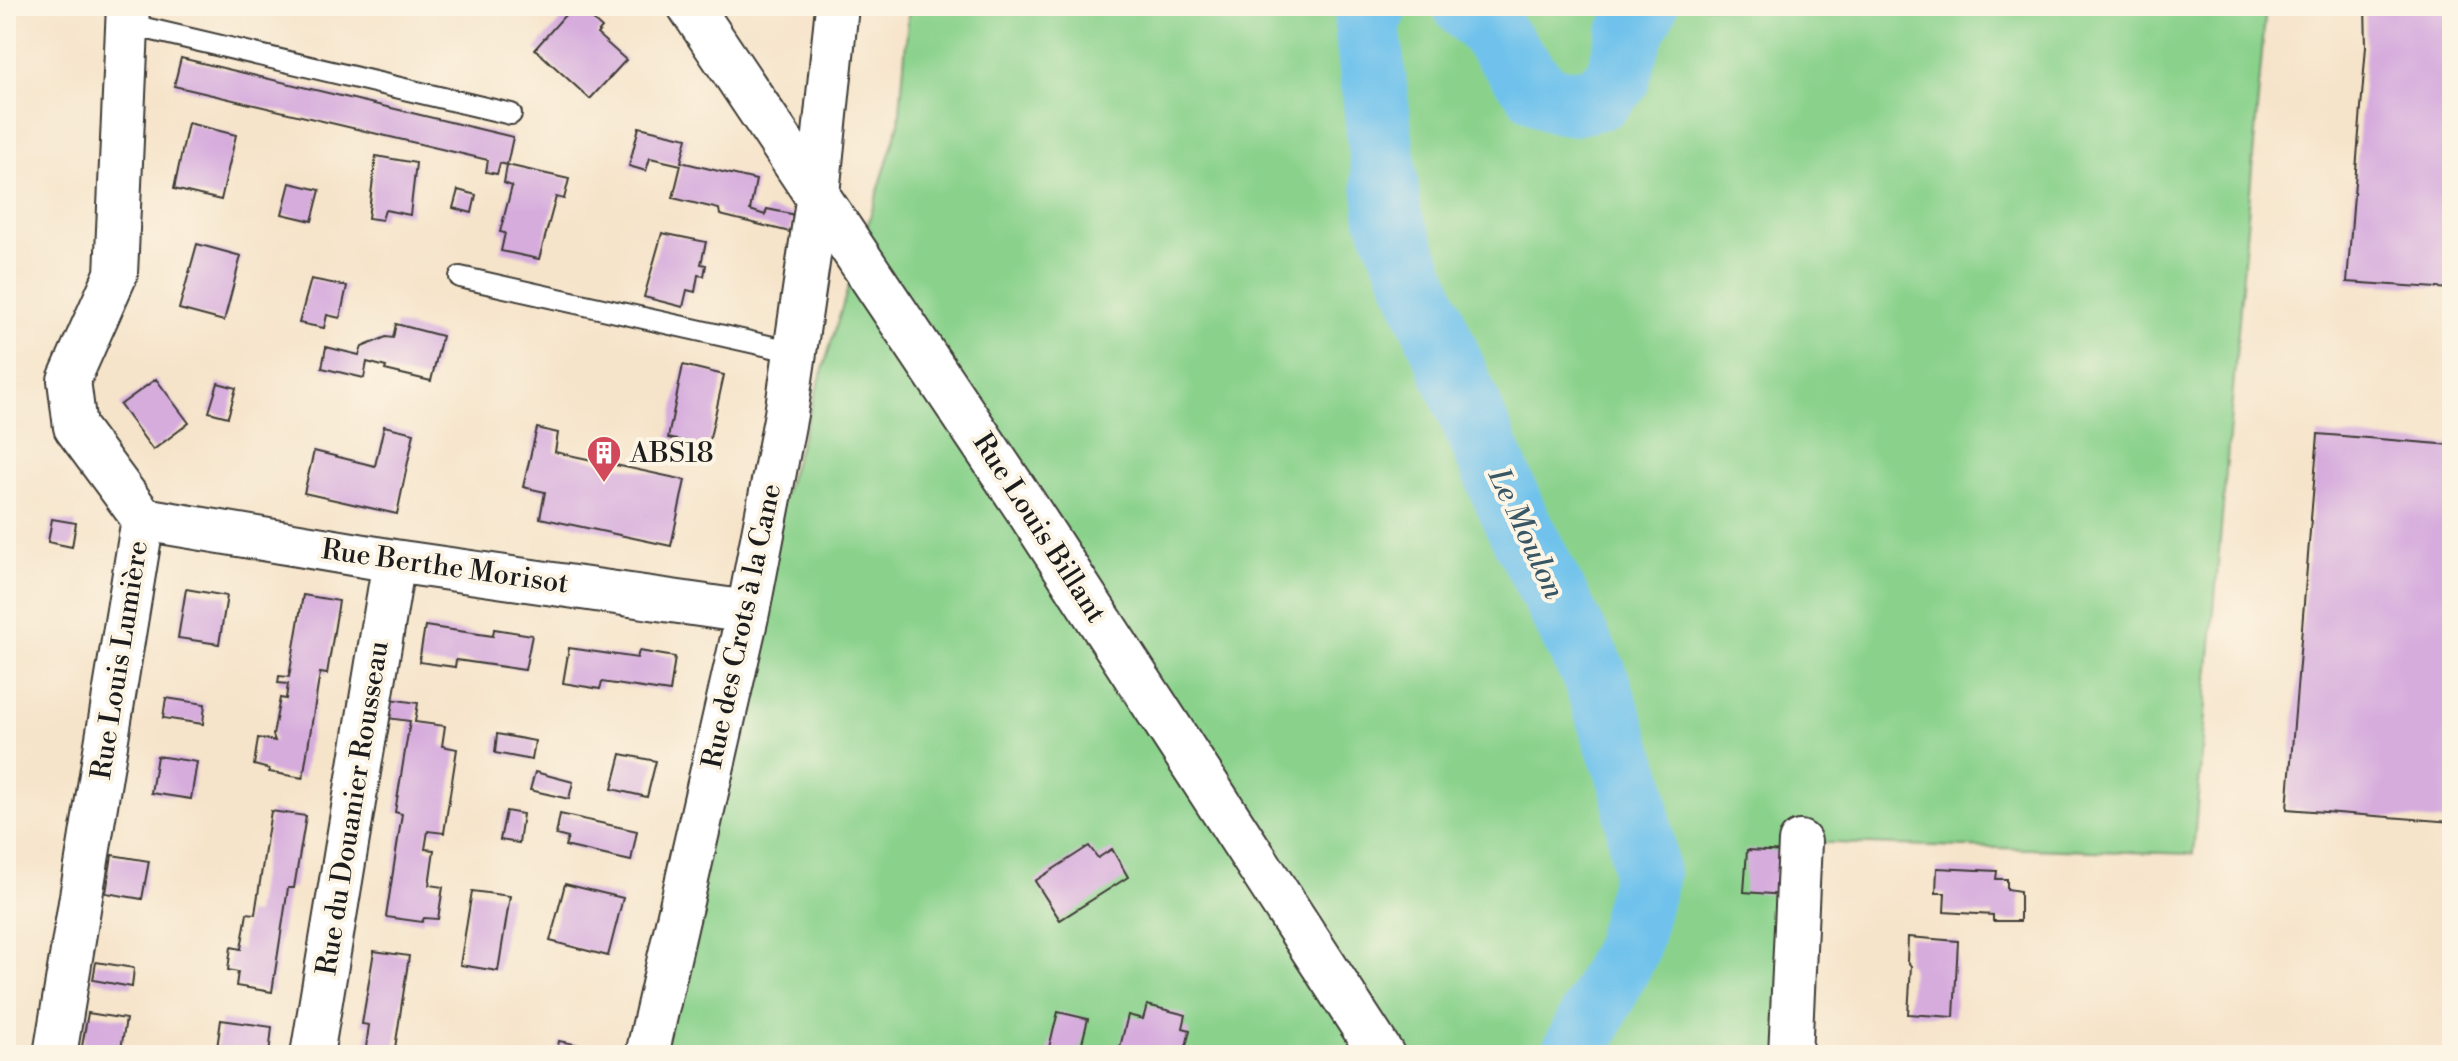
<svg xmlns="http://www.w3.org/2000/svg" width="2458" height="1061" font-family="'Libre Bodoni',serif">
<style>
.green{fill:#8ad28c;stroke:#537754;stroke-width:2}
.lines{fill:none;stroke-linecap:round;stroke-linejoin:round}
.river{stroke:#70c2ec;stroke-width:66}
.building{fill:#d6acdd}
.service-casing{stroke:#3d3a36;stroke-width:24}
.minor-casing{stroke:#3d3a36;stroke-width:46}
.tertiary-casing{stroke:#3d3a36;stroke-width:48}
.service{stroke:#fff;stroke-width:20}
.minor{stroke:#fff;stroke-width:42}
.tertiary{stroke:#fff;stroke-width:44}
.labels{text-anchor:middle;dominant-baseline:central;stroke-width:8;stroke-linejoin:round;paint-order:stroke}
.poi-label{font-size:28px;fill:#1c1c1c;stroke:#fcf5e5;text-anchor:start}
.street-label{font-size:28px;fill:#1c1c1c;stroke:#fcf5e5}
.water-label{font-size:30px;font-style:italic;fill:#395665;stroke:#fcf5e5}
</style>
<rect width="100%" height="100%" fill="#fcf5e5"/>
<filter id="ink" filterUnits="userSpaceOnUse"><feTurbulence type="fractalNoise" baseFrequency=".0125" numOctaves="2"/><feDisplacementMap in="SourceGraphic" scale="16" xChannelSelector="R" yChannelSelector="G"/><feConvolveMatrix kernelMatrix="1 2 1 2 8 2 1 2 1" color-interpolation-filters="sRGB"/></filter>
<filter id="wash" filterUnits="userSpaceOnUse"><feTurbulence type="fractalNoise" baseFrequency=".006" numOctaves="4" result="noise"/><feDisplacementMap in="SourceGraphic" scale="32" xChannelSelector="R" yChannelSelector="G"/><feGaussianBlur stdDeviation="1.8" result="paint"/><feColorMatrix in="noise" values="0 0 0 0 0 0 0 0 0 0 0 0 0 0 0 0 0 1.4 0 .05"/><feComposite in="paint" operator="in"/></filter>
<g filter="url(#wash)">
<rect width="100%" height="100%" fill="#f6e4ca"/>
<path class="green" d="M909,6H2266L2193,854L1800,842L1790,1055H647L748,612L899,123Z"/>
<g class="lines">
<path class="river" d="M1375,6L1367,25L1389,218L1515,518L1594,674L1633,786L1646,874L1626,950L1573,1055
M1466,6L1489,28L1538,91L1553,99L1572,103L1600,97L1617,79L1631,33L1645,6"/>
</g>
<g id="blocks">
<path class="building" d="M567,6H578L602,28L597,34L626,60L590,99L535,49L566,14L562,11Z
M2365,6H2452V289L2347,282L2366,46Z
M181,58L513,137L507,165L500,163L497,174L486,172L488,160L174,86Z
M188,123L236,135L221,200L174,189Z
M639,127L687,138L681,162L756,180L750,210L765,215L767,209L791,214L793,217L790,232L720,215L719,209L673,198L681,165L650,158L646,171L629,166Z
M376,156L416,163L410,215L385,210L382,220L368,218Z
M507,165L569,179L564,199L556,197L539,259L501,251L505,233L500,232L512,186L504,183Z
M290,183L320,190L312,221L282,214Z
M458,190L476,195L472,213L453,208Z
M662,233L706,242L701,264L706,265L704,276L698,275L695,292L687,290L683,307L644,297Z
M197,244L241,256L224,321L179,309Z
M311,279L347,286L340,318L327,315L324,328L299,323Z
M396,324L442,336L431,381L385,370L386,367L367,362L364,378L322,368L326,347L359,355L362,347L386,337L393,338Z
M683,365L724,375L708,447L668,438Z
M156,379L189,423L153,450L120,405Z
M218,383L236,388L228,417L209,412Z
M384,426L414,433L397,514L304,493L314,451L375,466Z
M537,428L558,433L555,452L685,480L671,546L540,518L545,492L523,487Z
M2318,434L2452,445V822L2287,809Z
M52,519L76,523L72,547L48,542Z
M186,589L227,596L219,644L178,638Z
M303,595L339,601L327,674L320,673L303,778L269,772V769L254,765L258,738L275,741L273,735L280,698L286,699L288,684L278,683L279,676L289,677Z
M425,626L493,636L494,629L532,635L525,670L456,660L455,667L419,662Z
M569,648L637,658L639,651L675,657L670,692L602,682L600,689L563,683Z
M166,698L205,704L203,724L163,718Z
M390,699L418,703L415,722L445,726L442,746L457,749L444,833L428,831L425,849L434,850L429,885L443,887L438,919L424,918L422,922L386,917L402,814L395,812L410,721L387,718Z
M497,734L535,741L532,760L495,753Z
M621,754L656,761L647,797L612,789Z
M157,756L197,762L191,799L151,793Z
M535,772L573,782L569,799L530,790Z
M271,811L306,816L294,888H288L272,992L236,986L238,972L228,970L231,947L241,949L247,913L255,914Z
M506,811L523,814L519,843L500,840Z
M560,814L637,831L631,861L565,846L568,838L556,835Z
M1089,846L1098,858L1112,849L1128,877L1060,920L1035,881Z
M1747,850L1789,852L1785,895L1744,892Z
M112,855L149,861L142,899L106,893Z
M1937,868L1997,871L1996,879H2007V889L2020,891V921H1993V915L1944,912L1945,893H1936Z
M565,884L623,898L608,956L550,941Z
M472,891L510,896L498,971L460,965Z
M1908,937L1958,941L1954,1017L1908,1014L1911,966L1907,961Z
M374,951L409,956L394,1055H365L369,1025L362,1024Z
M96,962L134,968L132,987L93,980Z
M1147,1005L1186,1015L1183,1028L1190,1030L1184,1055H1118L1128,1015L1143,1019Z
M1058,1012L1088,1019L1079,1055H1047Z
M88,1013L126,1019L120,1055L81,1052Z
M221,1020L272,1027L269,1055H216Z
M559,1041L594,1048L593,1055H556Z"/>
</g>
</g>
<g filter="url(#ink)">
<use href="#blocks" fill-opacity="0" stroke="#3d3a36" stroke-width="2"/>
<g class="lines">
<defs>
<path id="service" d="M127,24L511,114
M460,277L795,352"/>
<path id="minor" d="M143,519L394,561L748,612
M55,1055L143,519L75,427L69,380L116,274L128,6
M312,1055L394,561
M647,1055L748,612L786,414L818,194L837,6
M1790,1055L1800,842"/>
<path id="tertiary" d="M690,6L1026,507L1382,1055"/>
</defs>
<use href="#service" class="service-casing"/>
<use href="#minor" class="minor-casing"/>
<use href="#tertiary" class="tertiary-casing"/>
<use href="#service" class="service"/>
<use href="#minor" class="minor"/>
<use href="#tertiary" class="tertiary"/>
</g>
</g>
<defs>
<symbol id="building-pin" viewBox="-11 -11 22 30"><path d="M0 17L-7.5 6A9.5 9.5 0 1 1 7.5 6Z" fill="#d1495b" stroke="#fcf5e5"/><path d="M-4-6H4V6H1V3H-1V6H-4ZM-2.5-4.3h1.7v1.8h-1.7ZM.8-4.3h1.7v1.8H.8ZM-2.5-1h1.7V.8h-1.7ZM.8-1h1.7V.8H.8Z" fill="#fff"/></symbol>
</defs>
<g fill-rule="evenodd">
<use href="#building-pin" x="584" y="433" width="40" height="54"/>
</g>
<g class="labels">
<g class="poi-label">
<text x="630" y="453">ABS18</text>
</g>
<g class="street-label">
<text transform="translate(1039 528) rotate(57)">Rue Louis Billant</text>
<text transform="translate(445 567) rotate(8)">Rue Berthe Morisot</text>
<text transform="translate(742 626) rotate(-78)">Rue des Crots à la Cane</text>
<text transform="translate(120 660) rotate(-81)">Rue Louis Lumière</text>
<text transform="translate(353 808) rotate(-81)">Rue du Douanier Rousseau</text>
</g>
<g class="water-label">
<text transform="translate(1526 534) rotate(65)">Le Moulon</text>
</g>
</g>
<rect width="2458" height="1061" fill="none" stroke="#fcf5e5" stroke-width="32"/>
</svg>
